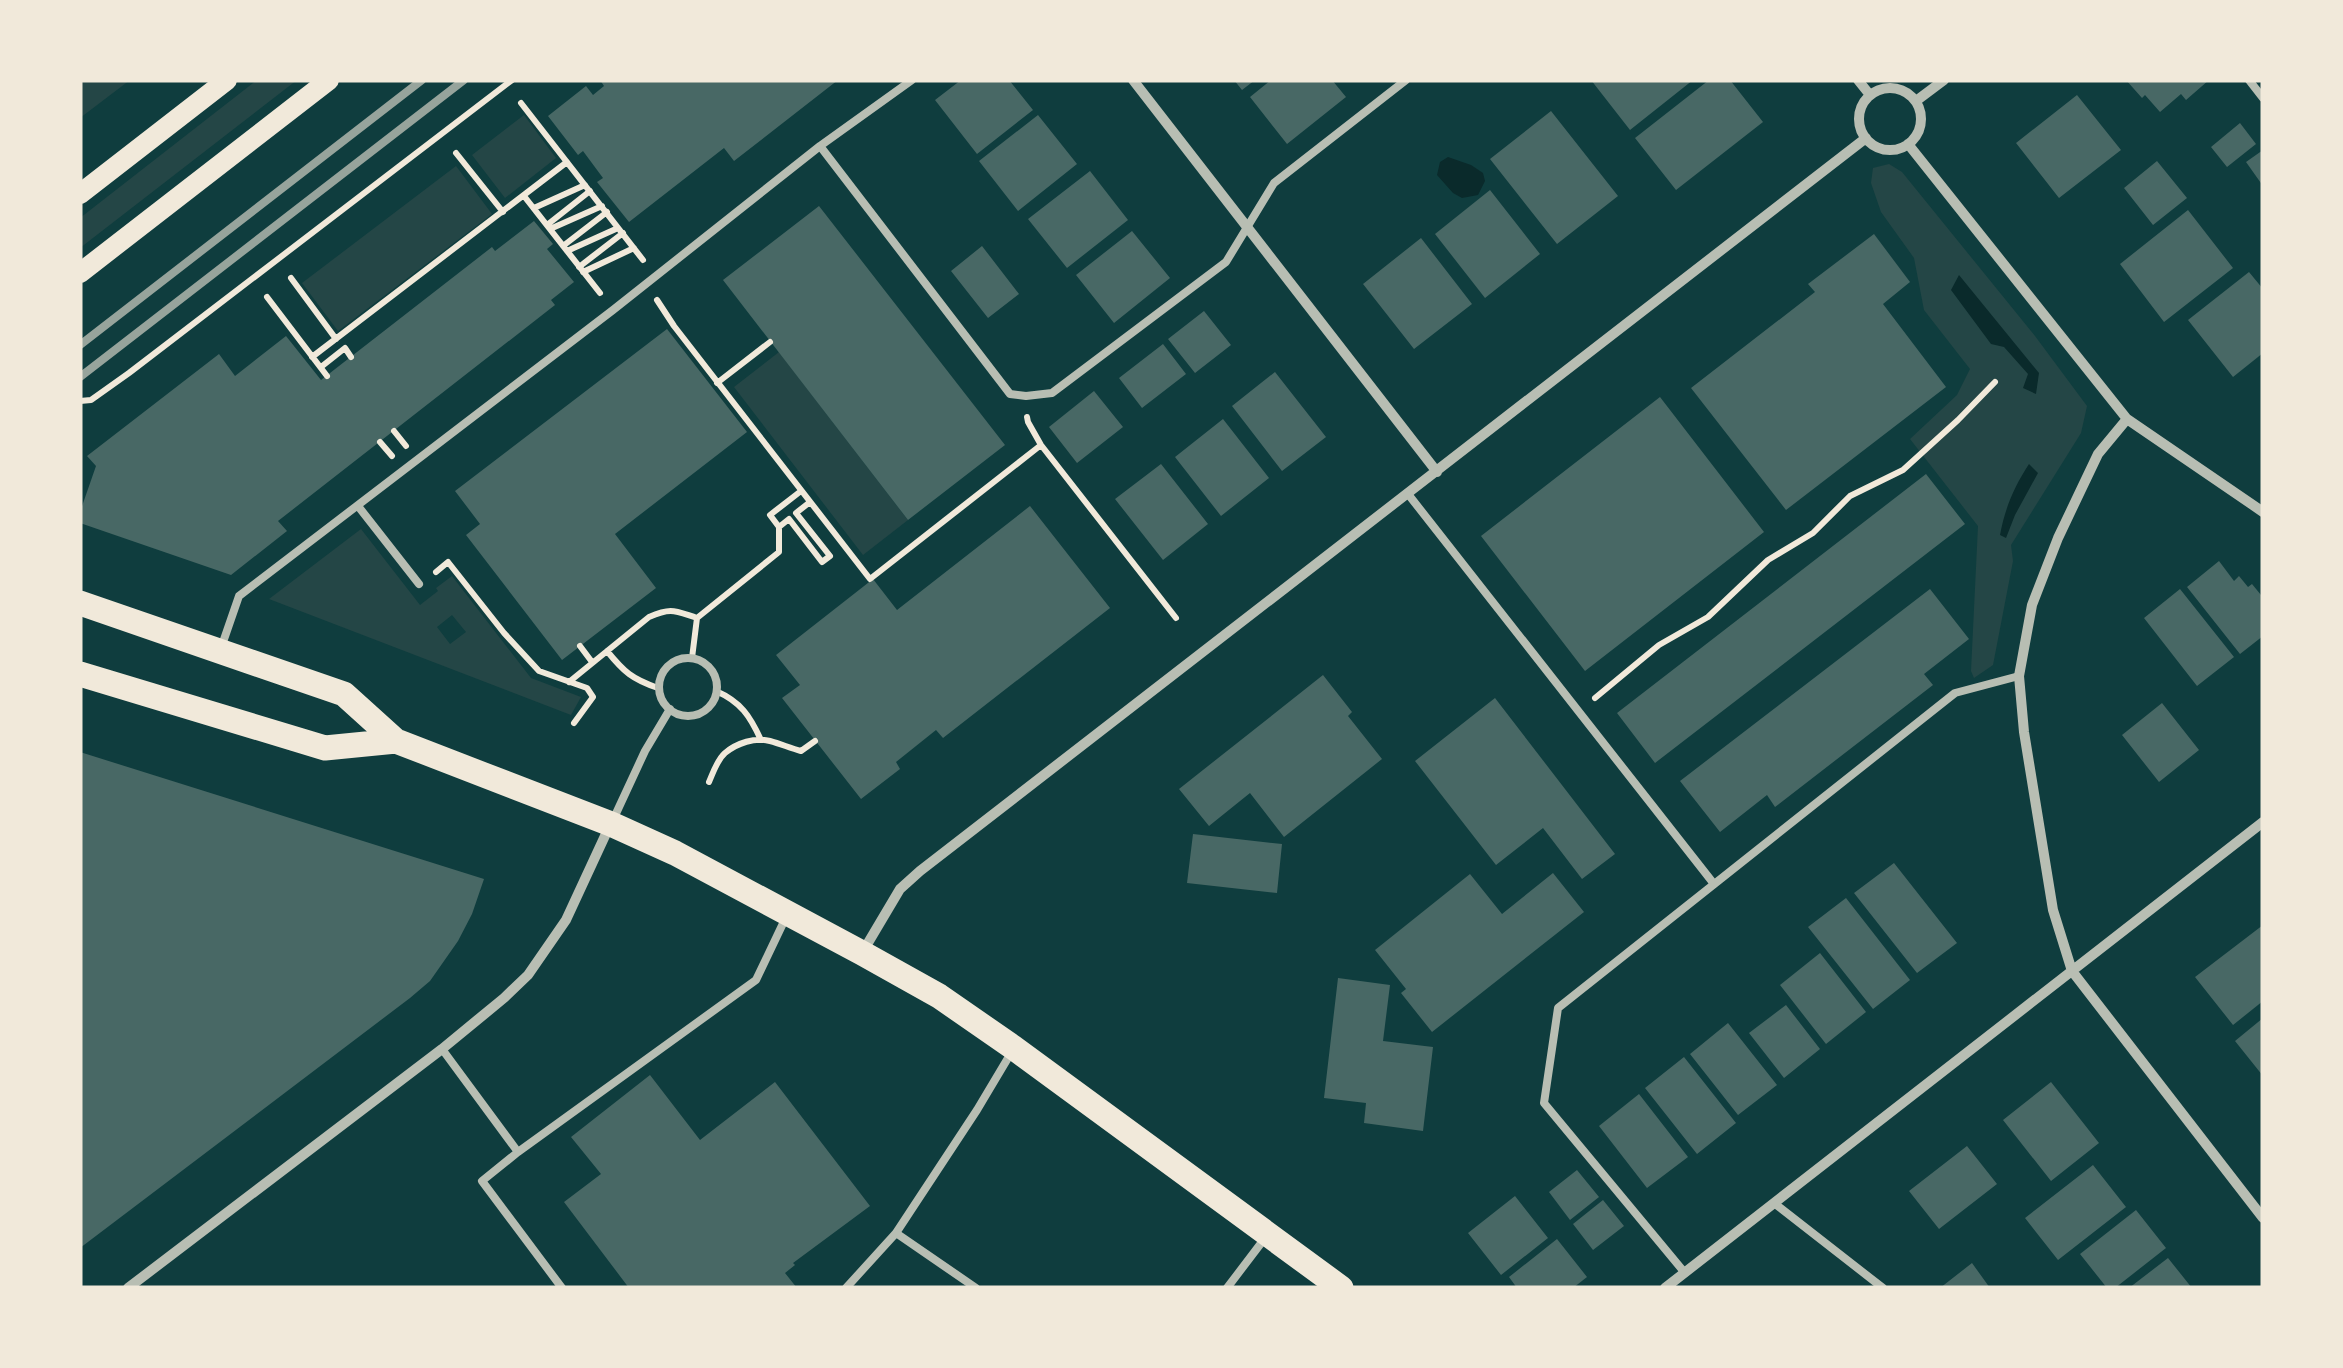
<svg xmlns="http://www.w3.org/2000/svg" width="2343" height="1368" font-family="'Varela Round',sans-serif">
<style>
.green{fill:#244646;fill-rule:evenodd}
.water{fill:#0a2a2b}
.building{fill:#486865}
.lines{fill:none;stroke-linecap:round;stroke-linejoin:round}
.path{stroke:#f1e9da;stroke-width:6}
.service{stroke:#b8beb3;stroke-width:8}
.minor{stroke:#b8beb3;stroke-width:10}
.secondary{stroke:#f1e9da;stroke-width:20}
.primary{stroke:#f1e9da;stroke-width:25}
.rail{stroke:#97a49c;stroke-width:8}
</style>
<rect width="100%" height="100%" fill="#0f3d3e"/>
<path class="green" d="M80,80H130L80,118Z
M257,80H297L80,248V218Z
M524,115L556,158L505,198L472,155Z
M1889,164L1902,172L2035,336L2087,406L2081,433L2011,545L2013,561L1993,665L1974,678L1971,671L1978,526L1910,439L1957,395L1970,369L1924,310L1914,258L1881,212L1871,183L1873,168Z
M456,166L492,214L338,331L302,283Z
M779,352L908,520L863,555L734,387Z
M361,529L420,605L438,591L436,588L452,576L531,678L581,697L571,715L269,599ZM452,615L466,632L450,644L437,627Z"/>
<path class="water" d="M1448,157L1471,165L1483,173L1485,181L1478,195L1462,198L1453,193L1437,175L1440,162Z
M1959,275L2039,373L2036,394L2023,388L2028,374L2004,347L1991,344L1951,290Z
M2029,464L2038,473L2015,515L2006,538L2000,535C2005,508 2014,487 2029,464Z"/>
<path class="building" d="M600,80H838L734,161L724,148L629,222L597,182L603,178L583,151L578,155L548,116L586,86L593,95L604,86Z
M961,80H1009L1033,110L977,154L935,100Z
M1234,80H1255L1242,90Z
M1271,80H1332L1346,97L1287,144L1250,97Z
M1591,80H1693L1630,130Z
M1709,80H1730L1763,122L1676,190L1635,138Z
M2126,80H2209L2186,100L2181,94L2160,112L2145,95L2142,98Z
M2077,95L2121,150L2059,198L2016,143Z
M1551,111L1618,196L1557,244L1490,159Z
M1038,115L1077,164L1018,211L979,161Z
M2240,123L2256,144L2227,167L2211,147Z
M2263,150V186L2246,162Z
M2157,161L2187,198L2153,225L2124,188Z
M1090,171L1128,220L1067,268L1028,219Z
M1490,190L1540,254L1485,298L1435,234Z
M819,206L1005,445L908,520L723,280Z
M2188,210L2233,268L2164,322L2120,264Z
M534,221L553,244L547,249L574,282L551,300L555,305L278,521L287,531L231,575L80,523V512L96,466L87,456L219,354L235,376L286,336L321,380L492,247L495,251Z
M1132,231L1170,278L1114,323L1076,275Z
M1874,234L1910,282L1883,304L1946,387L1786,510L1691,388L1815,292L1808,284Z
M1421,238L1472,304L1414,349L1363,284Z
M982,246L1019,294L988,318L951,271Z
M2249,272L2263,289V353L2233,377L2188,320Z
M1204,311L1231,345L1195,373L1168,339Z
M667,329L747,432L615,534L656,588L562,660L466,535L480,524L455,491Z
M1163,344L1186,374L1142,408L1119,378Z
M1275,372L1326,437L1282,471L1232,406Z
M1094,391L1123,427L1077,463L1049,427Z
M1660,397L1764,532L1585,671L1481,536Z
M1223,419L1269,478L1221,516L1175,457Z
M1161,464L1208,524L1163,560L1115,499Z
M1926,474L1965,524L1655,763L1617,713Z
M1030,506L1110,608L943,738L936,730L896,762L900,769L861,799L782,698L800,685L776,655L873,579L897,610Z
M2219,561L2234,581L2239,576L2248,587L2252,584L2261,595L2263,593V636L2240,654L2187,587Z
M1930,589L1969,639L1924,674L1933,685L1775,807L1767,795L1720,832L1680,781Z
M2180,589L2234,657L2197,686L2144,618Z
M1323,675L1352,712L1348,716L1382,759L1284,837L1250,793L1209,826L1179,789Z
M1495,698L1615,854L1582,879L1543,828L1496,865L1415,761Z
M2162,703L2199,750L2159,782L2122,735Z
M80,752L484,879L472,914L458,941L430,981L410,998L80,1248Z
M1193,834L1282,844L1277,893L1187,883Z
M1894,863L1957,943L1917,973L1854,893Z
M1553,873L1584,912L1432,1032L1401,993L1406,989L1375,950L1470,874L1502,914Z
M1846,898L1910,980L1873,1009L1808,927Z
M2263,925V1001L2233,1025L2195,977Z
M1820,953L1866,1012L1826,1044L1780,985Z
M1338,978L1390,985L1383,1041L1433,1047L1423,1131L1364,1123L1366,1103L1324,1098Z
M1786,1005L1820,1049L1784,1078L1749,1033Z
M2263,1018V1076L2235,1041Z
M1728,1023L1777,1085L1738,1115L1690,1054Z
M1684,1057L1736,1123L1697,1154L1645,1088Z
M650,1075L700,1140L775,1082L870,1206L793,1263L795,1265L785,1273L797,1288H629L564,1202L601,1174L571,1137Z
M2051,1082L2099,1143L2051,1181L2003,1120Z
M1639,1094L1688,1157L1647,1188L1599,1126Z
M1967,1146L1997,1184L1939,1229L1909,1191Z
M2093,1165L2126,1207L2058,1260L2025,1218Z
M1577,1170L1599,1197L1570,1220L1549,1192Z
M1515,1196L1548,1238L1501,1275L1468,1233Z
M1603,1200L1624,1226L1593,1250L1573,1224Z
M2136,1210L2166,1248L2115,1288H2107L2080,1254Z
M1557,1239L1587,1277L1573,1288H1517L1509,1277Z
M2168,1258L2192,1288H2129Z
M1972,1263L1990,1288H1940Z"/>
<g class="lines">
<path class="path" d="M521,103L643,260
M456,153L503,212
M524,196L600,293
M534,208L585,185
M547,225L590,191
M550,229L602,206
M563,246L607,212
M567,251L618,228
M579,267L623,233
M583,272L634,248
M291,278L336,339
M267,297L327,376
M657,300L674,326L870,579L1041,445
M312,357L567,162
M321,367L345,348L351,357
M717,383L770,342
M80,401L91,400L129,373L512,80
M1027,417L1028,422L1041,445L1176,618
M394,431L406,446
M380,442L392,456
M779,527L789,519L822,562L830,556L796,513L810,502
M436,572L448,562L504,633L539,671L587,688L593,697L574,723
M580,646L592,662
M607,651C624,672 632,679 658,688
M692,658L697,618
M569,682L649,617C672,607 675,611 697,618L779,552V527L770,515L801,491
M716,691C741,702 750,716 761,740
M1595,698L1659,645L1708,617L1768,560L1813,533L1850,496L1903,470L1958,420L1995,382
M709,782C713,773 717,760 725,753C737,743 755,737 770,741C781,744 790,748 801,751L815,741"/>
<path class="service" d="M2249,80L2263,98
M820,146L1010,394L1026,396L1052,393L1226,262L1274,183L1406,80
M1408,494L1714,884
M358,506L419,584
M221,648L239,596L613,310L820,146L912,80
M659 687a29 29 0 1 1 58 0a29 29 0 1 1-58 0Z
M613,820L645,751L670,709
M442,1049L518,1152
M1774,1203L1883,1288
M1685,1273L1544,1103L1558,1008L1955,693L2019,676
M562,1288L482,1181L518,1152L756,980L787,915
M846,1288L896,1233
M976,1288L896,1233L977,1110L1011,1053
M1227,1288L1265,1238"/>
<path class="minor" d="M1133,80L1437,472
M1858,80L1870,95
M1859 119a31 31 0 1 1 62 0a31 31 0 1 1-62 0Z
M1916,101L1944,80
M1908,144L2127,419L2263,512
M2127,419L2098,454L2058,538L2032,605L2019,676L2024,732L2053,910L2072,971L2263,1218
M862,953L900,889L920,871L1866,138
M128,1288L442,1049L504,998L528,975L566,920L610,825
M1665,1288L2263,822"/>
<path class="secondary" d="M80,194L227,80
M80,273L329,80"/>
<path class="primary" d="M80,603L344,694L396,741L611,824L675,853L862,953L939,996L1014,1048L1341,1288
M80,674L325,748L396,741"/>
<path class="rail" d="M80,345L422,80
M80,377L464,80"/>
</g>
<rect width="2343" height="1368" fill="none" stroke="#f1e9da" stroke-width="165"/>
</svg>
